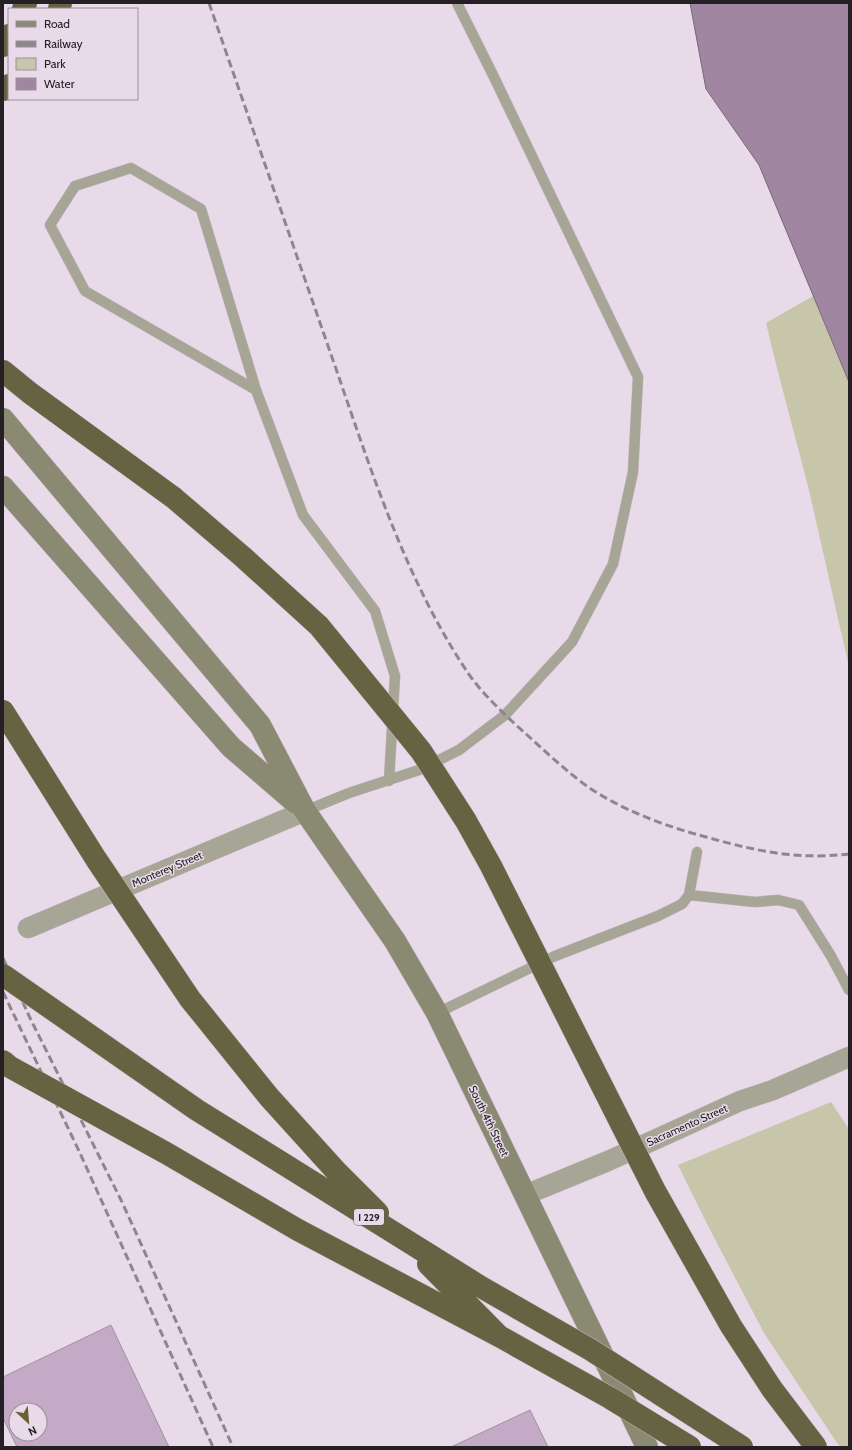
<svg xmlns="http://www.w3.org/2000/svg" width="852" height="1450" font-family="Cabin,sans-serif">
<style>
.green{fill:#c7c6ab}
.water{fill:#a086a1;stroke:#7b677c}
.building{fill:#c4aac6;stroke:#9f929f;fill-rule:evenodd}
.lines{fill:none;stroke-linecap:round;stroke-linejoin:round}
.lane-casing{stroke:#c5b9c5;stroke-width:11}
.street-casing{stroke:#c5b9c5;stroke-width:21}
.secondary-casing{stroke:#c5b9c5;stroke-width:23}
.highway-casing{stroke:#c5b9c5;stroke-width:23}
.lane{stroke:#a6a596;stroke-width:10}
.street{stroke:#a6a596;stroke-width:20}
.secondary{stroke:#8a8972;stroke-width:22}
.highway{stroke:#666342;stroke-width:22}
.rail{stroke:#8f858f;stroke-width:3;stroke-dasharray:8 4;stroke-linecap:butt}
.highway-bridge-casing{stroke:#c5b9c5;stroke-width:23;stroke-linecap:butt}
.highway-bridge{stroke:#666342;stroke-width:22}
.labels{text-anchor:middle;dominant-baseline:central;stroke-width:3;stroke-linejoin:round;paint-order:stroke}
.shield{fill:#e8dae8;stroke:#605860;stroke-width:1}
.shield-label{font-size:10px;font-weight:bold;fill:#252025}
.street-label{font-size:11px;fill:#252025;stroke:#e8dae8}
</style>
<rect width="100%" height="100%" fill="#e8dae8"/>
<path class="green" d="M813,296L849,382V667L809,490L777,368L766,323Z
M831,1102L849,1129V1447H841L837,1443L764,1333L707,1224L678,1165Z"/>
<path class="water" d="M690,3H849V382L759,165L706,89Z"/>
<path class="building" d="M111,1325L169,1447H17L3,1418V1377ZM16,1410H40V1434H16Z
M530,1410L548,1447H451Z"/>
<g class="lines">
<defs>
<path id="lane" d="M256,390L85,291L50,225L75,186L131,168L201,209L256,390L303,515L375,611L395,676L389,781
M305,811L349,793L419,770L459,750L505,715L572,642L613,564L633,472L638,377L492,73L457,3
M689,895L755,902L778,900L799,905L831,956L849,990
M437,1013L555,956L658,916L682,904L689,895L697,852"/>
<path id="street" d="M28,928L305,811
M525,1195L608,1161L740,1101L773,1090L849,1057"/>
<path id="secondary" d="M3,419L260,725L305,811L395,941L437,1013L647,1447
M3,487L231,747L296,803"/>
<path id="highway" d="M23,9L26,3
M59,9L61,3
M3,46L9,35
M3,90L9,85
M3,371L30,393L174,498"/>
</defs>
<use href="#lane" class="lane-casing"/>
<use href="#street" class="street-casing"/>
<use href="#secondary" class="secondary-casing"/>
<use href="#highway" class="highway-casing"/>
<use href="#lane" class="lane"/>
<use href="#street" class="street"/>
<use href="#secondary" class="secondary"/>
<use href="#highway" class="highway"/>
<path class="rail" d="M209,3C251,124 293,245 335,366C371,470 405,578 466,670C481,693 506,716 526,734C546,752 566,771 588,787C624,811 665,826 706,837C756,851 796,860 849,854
M3,958L30,1018L122,1202L233,1447
M3,992L79,1151L213,1447"/>
<defs>
<path id="highway-bridge" d="M174,498L243,557L319,626L421,751L466,821L491,866L655,1191L731,1326L772,1389L816,1447
M3,711L96,859L190,999L269,1097L336,1171L378,1213
M3,975L197,1110L481,1287L591,1350L742,1447
M3,1061L10,1067L166,1153L298,1230L499,1336L610,1398L690,1447
M428,1264L499,1336"/>
</defs>
<use href="#highway-bridge" class="highway-bridge-casing"/>
<use href="#highway-bridge" class="highway-bridge"/>
</g>
<g class="labels">
<rect class="shield" x="354" y="1209" width="30" height="16" rx="3"/>
<g class="shield-label">
<text x="369" y="1217">I 229</text>
</g>
<g class="street-label">
<text transform="translate(167 869) rotate(-23)">Monterey Street</text>
<text transform="translate(489 1121) rotate(64)">South 4th Street</text>
<text transform="translate(687 1125) rotate(-24)">Sacramento Street</text>
</g>
</g>
<rect width="852" height="1450" fill="none" stroke="#252025" stroke-width="8"/>
<rect x="8" y="8" width="130" height="92" fill="#e8dae8" stroke="#9a909a"/>
<rect x="16" y="21" width="20" height="6" fill="#8a8972" stroke="#9a909a"/>
<text x="44" y="28" font-size="12" fill="#252025">Road</text>
<rect x="16" y="41" width="20" height="6" fill="#8f858f" stroke="#9a909a"/>
<text x="44" y="48" font-size="12" fill="#252025">Railway</text>
<rect x="16" y="58" width="20" height="12" fill="#c7c6ab" stroke="#9a909a"/>
<text x="44" y="68" font-size="12" fill="#252025">Park</text>
<rect x="16" y="78" width="20" height="12" fill="#a086a1" stroke="#9a909a"/>
<text x="44" y="88" font-size="12" fill="#252025">Water</text>
<g transform="translate(28 1422) rotate(154)"><circle r="19" fill="#e8dae8" stroke="#9a909a"/>
<path d="M0-3L7 15L0 10L-7 15Z" fill="#67622f"/>
<text y="-6" font-size="11" font-weight="bold" text-anchor="middle" fill="#252025">N</text>
</g>
</svg>
